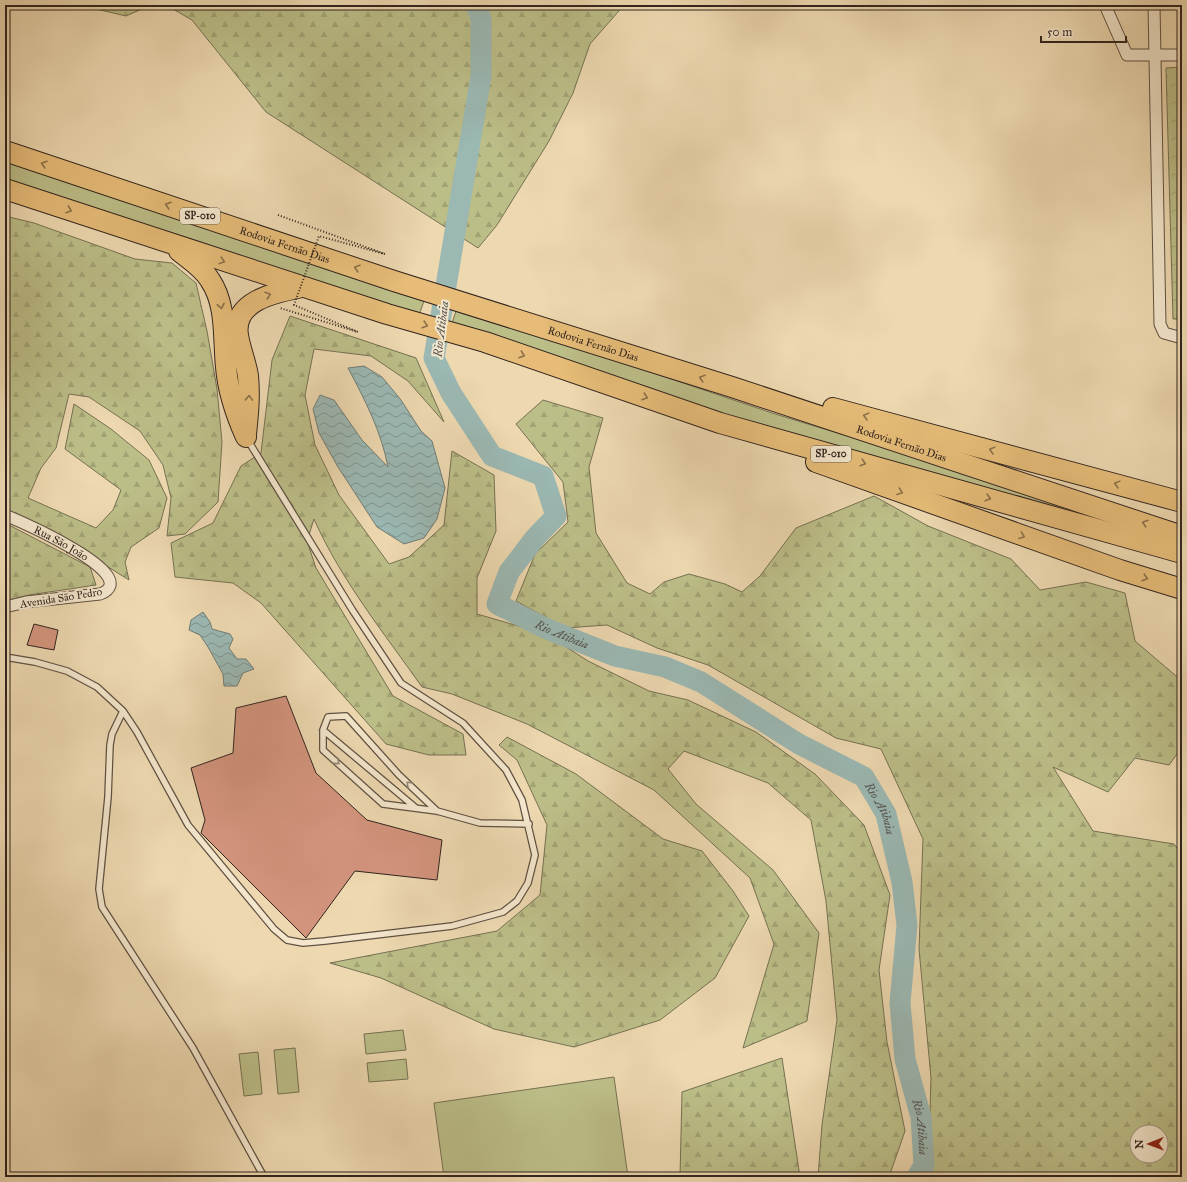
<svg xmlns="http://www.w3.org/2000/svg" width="1187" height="1182" font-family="'IM FELL Great Primer',serif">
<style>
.green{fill:#bcbe88;stroke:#767153}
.forest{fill:url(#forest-firs);stroke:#767153;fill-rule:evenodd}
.park{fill:url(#park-crowns);stroke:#767153}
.water{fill:url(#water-waves);stroke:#717d77}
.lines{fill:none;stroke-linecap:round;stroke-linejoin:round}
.river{stroke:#9bb8b3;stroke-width:21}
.building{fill:#d3947d;stroke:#31241e}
.lane-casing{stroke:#605142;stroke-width:8}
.street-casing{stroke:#605142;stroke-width:13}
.highway-casing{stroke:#31241e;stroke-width:22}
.lane{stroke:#f3e6cc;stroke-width:5.5}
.street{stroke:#f3e6cc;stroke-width:11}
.highway{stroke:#e6bc78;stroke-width:20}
.path-bridge{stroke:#31241e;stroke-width:2;stroke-dasharray:1 2;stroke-linecap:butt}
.oneway{stroke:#8c704b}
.oneway2{stroke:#928575}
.labels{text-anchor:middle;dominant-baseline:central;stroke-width:4;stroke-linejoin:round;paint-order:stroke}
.shield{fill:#f3e6cc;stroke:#6b5e52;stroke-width:1}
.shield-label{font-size:10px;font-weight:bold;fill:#31241e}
.street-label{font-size:11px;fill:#31241e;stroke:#f3e6cc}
.water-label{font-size:12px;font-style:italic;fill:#51504b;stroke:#f3e6cc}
</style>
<defs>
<pattern id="forest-firs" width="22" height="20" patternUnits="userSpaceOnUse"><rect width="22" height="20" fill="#bcbe88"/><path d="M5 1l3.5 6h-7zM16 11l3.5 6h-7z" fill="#a2a375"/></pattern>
<pattern id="park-crowns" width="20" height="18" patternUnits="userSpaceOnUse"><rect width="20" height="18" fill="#bcbe88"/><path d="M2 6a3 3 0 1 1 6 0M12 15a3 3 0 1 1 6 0" fill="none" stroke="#a2a375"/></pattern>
<pattern id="water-waves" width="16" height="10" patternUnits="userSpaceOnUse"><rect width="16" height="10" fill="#9bb8b3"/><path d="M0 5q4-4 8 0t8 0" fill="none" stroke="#7f9591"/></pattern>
</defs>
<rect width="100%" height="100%" fill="#edd8b0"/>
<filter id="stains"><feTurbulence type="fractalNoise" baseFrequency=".005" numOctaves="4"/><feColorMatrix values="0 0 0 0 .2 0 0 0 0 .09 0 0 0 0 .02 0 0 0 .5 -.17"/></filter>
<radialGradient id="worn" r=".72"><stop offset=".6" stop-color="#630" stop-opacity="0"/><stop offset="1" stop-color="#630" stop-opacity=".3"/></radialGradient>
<path class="green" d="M5,161L191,221L424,301L419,315L186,237L5,182Z
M456,311L630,365L772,413L932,462L1142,531L862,459L451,326Z
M403,1030L406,1050L366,1054L364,1034Z
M295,1048L299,1092L278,1094L274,1050Z
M258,1052L262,1094L244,1096L239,1054Z
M406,1059L408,1079L369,1082L367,1063Z
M614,1077L628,1177H444L434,1103Z"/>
<path class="forest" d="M79,5H151L126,16Z
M166,5H624L590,44L573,93L549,141L497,225L478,248L266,112L192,20Z
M5,216L34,223L135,259L172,263L196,283L207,331L217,389L222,442L218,502L185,534L167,536L171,498L163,465L140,431L89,397L69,394L56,448L41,468L28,498L96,528L113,510L121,490L65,449L74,404L111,429L149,460L167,498L159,528L131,547L125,562L129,580L57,535L5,510Z
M290,316L416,358L444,422L408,381L371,356L314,349L305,395L315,445L339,495L389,564L409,557L444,525L452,451L494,475L496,531L477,578V614L546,634L588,661L649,691L688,700L756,732L815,774L864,825L890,895L879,970L887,1042L905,1131L889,1177H818L822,1125L837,1020L826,901L811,820L768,783L684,751L668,769L696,804L773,870L819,933L807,1021L743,1048L774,944L750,878L654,790L527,724L452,694L422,687C384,633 341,580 314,519L307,541L316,568L393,696L463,734L466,755H429L386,744L261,603L233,583L175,577L171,543L213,523L241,466L261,453L272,360Z
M543,400L603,418L589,467L596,533L627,583L650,594L664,582L689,574L725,584L742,592L760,576L796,528L874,496L928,526L1011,559L1040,590L1086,582L1125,593L1135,641L1182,681V747L1169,765L1135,758L1108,792L1053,767L1093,831L1174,844L1182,855V1177H928L931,1078L919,949L923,839L881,749L836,738L708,665L657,648L607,625L565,628L516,601L535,554L568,522L563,482L516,424ZM1137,1132H1161V1156H1137Z
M5,523L90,567L96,585L29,595L5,601Z
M507,737L576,774L663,839L702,851L733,891L749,916L715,978L660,1020L574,1047L494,1029L381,978L330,963L497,931L540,895L547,825L517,760L499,745Z
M782,1058L800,1177H680L682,1092Z"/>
<path class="park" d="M1182,67V319H1173L1166,68Z"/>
<path class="water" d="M364,366L382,377L401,400L421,431L432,441L445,488L437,519L424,538L404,544L377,527L338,467L319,433L313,409L320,395L334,400L362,440L388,467C381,431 365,400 348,368Z
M203,612L210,622L212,629L230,634L233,639L229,648L237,659H246L254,669L243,673L237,686H224L223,674L208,647L200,635L189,630L191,620Z"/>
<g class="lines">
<path class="river" id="s1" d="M476,5L481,19V76L434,358L451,393L492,456L543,476L556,516L535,538L509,572L497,604L545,628L615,656L665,667L701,682L799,744L864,777L886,814L902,882L907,925L900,1003L905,1059L921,1117L924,1165L917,1177"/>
</g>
<path class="building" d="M34,624L58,630L54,650L27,645Z
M286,696L316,773L367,820L442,840L437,880L355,871L306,938L201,833L205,820L191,768L233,753L236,708Z"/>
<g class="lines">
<defs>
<path id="lane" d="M5,657L35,662L67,671L97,687L123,711L137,732L188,825L274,929L287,940L303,943L325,941L452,926L503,912L517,901L528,883L535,855L522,800L506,770L463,723L401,683L353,611L247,439
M123,711L112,734L110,745L108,797L99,889L102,907L193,1048L264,1177
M323,730L416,808
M437,811L399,775L346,716L328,717L323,730V750L383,804L437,811L480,823L529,824"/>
<g id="street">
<path d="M1105,5L1127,55H1182"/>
<path d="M1154,5L1160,324L1164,333L1182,338"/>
<path id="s2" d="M5,515C17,520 147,576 100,594L26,602L5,607"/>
</g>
<g id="highway">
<path id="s3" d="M5,151L394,281L732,387L1182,536"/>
<path d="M5,189L387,314L485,342L720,423L1182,553"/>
<path d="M179,251C190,260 203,268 210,280C227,305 223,338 226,367C228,391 236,415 246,437"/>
<path d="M833,408L1182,502"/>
<path d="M246,434C248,415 250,396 248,376C246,362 240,349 238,335C232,300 278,292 302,287"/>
<path d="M816,462L1120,570L1182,589"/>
</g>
</defs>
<use href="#lane" class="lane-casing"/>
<use href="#street" class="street-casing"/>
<use href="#highway" class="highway-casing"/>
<use href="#lane" class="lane"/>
<use href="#street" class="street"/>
<use href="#highway" class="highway"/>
<path class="path-bridge" d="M278,215L385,254L319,236L294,305L358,332L280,308"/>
</g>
<defs><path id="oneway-chevron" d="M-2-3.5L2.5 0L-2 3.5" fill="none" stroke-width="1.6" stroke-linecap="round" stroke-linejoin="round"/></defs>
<g class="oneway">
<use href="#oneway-chevron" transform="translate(44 164) rotate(-162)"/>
<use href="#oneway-chevron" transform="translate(168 205) rotate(-162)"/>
<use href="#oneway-chevron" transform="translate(69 210) rotate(19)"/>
<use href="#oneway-chevron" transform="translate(222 261) rotate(18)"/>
<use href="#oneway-chevron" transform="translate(357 268) rotate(-162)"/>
<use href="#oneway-chevron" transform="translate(268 295) rotate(-19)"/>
<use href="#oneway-chevron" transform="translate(221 306) rotate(79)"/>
<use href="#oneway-chevron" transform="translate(425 325) rotate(16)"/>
<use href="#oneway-chevron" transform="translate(522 355) rotate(19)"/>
<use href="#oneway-chevron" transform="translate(702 378) rotate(-162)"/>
<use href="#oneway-chevron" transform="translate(645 397) rotate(19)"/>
<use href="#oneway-chevron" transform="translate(249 398) rotate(-88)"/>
<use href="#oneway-chevron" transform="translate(866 416) rotate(-165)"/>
<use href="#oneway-chevron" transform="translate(992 450) rotate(-165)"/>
<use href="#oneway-chevron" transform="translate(863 463) rotate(16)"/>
<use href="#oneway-chevron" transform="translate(1117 484) rotate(-165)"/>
<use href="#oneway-chevron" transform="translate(900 492) rotate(20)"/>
<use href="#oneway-chevron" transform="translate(988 498) rotate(16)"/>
<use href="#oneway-chevron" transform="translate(1145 523) rotate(-162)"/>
<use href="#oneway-chevron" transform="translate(1022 536) rotate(20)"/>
<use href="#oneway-chevron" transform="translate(1145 578) rotate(17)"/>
</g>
<g class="oneway2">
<use href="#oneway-chevron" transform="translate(337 762) rotate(42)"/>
<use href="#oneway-chevron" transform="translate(409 784) rotate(-136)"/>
</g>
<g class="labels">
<g class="shield">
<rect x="180" y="208" width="40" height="16" rx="3"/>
<rect x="811" y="446" width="40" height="16" rx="3"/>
</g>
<g class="shield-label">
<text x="200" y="216">SP-010</text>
<text x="831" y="454">SP-010</text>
</g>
<g class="street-label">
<text stroke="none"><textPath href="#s3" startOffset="295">Rodovia Fernão Dias</textPath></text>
<text stroke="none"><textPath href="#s3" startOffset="619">Rodovia Fernão Dias</textPath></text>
<text stroke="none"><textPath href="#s3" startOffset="943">Rodovia Fernão Dias</textPath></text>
<text stroke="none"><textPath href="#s2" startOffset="63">Rua São João</textPath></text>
<text transform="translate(61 598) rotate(-9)">Avenida São Pedro</text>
</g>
<g class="water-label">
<text transform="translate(441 329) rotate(-83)">Rio Atibaia</text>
<text stroke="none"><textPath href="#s1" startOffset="748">Rio Atibaia</textPath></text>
<text stroke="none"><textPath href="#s1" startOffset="1120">Rio Atibaia</textPath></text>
<text stroke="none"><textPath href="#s1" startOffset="1445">Rio Atibaia</textPath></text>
</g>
</g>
<rect width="1187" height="1182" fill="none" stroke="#edd8b0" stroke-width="20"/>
<rect x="6" y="6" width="1175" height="1170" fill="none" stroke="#31241e" stroke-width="2"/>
<rect x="10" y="10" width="1167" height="1162" fill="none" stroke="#31241e"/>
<g transform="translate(1149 1144) rotate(269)"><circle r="19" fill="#f3e6cc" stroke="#a59886"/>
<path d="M0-3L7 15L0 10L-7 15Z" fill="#8f2418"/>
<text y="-6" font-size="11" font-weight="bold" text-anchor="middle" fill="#31241e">N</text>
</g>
<path d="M1041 36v6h85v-6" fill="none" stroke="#31241e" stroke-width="2"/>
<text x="1047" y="36" font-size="12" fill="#31241e" stroke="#f3e6cc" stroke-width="3" paint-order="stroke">50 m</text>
<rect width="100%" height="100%" filter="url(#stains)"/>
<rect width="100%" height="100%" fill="url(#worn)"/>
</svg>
